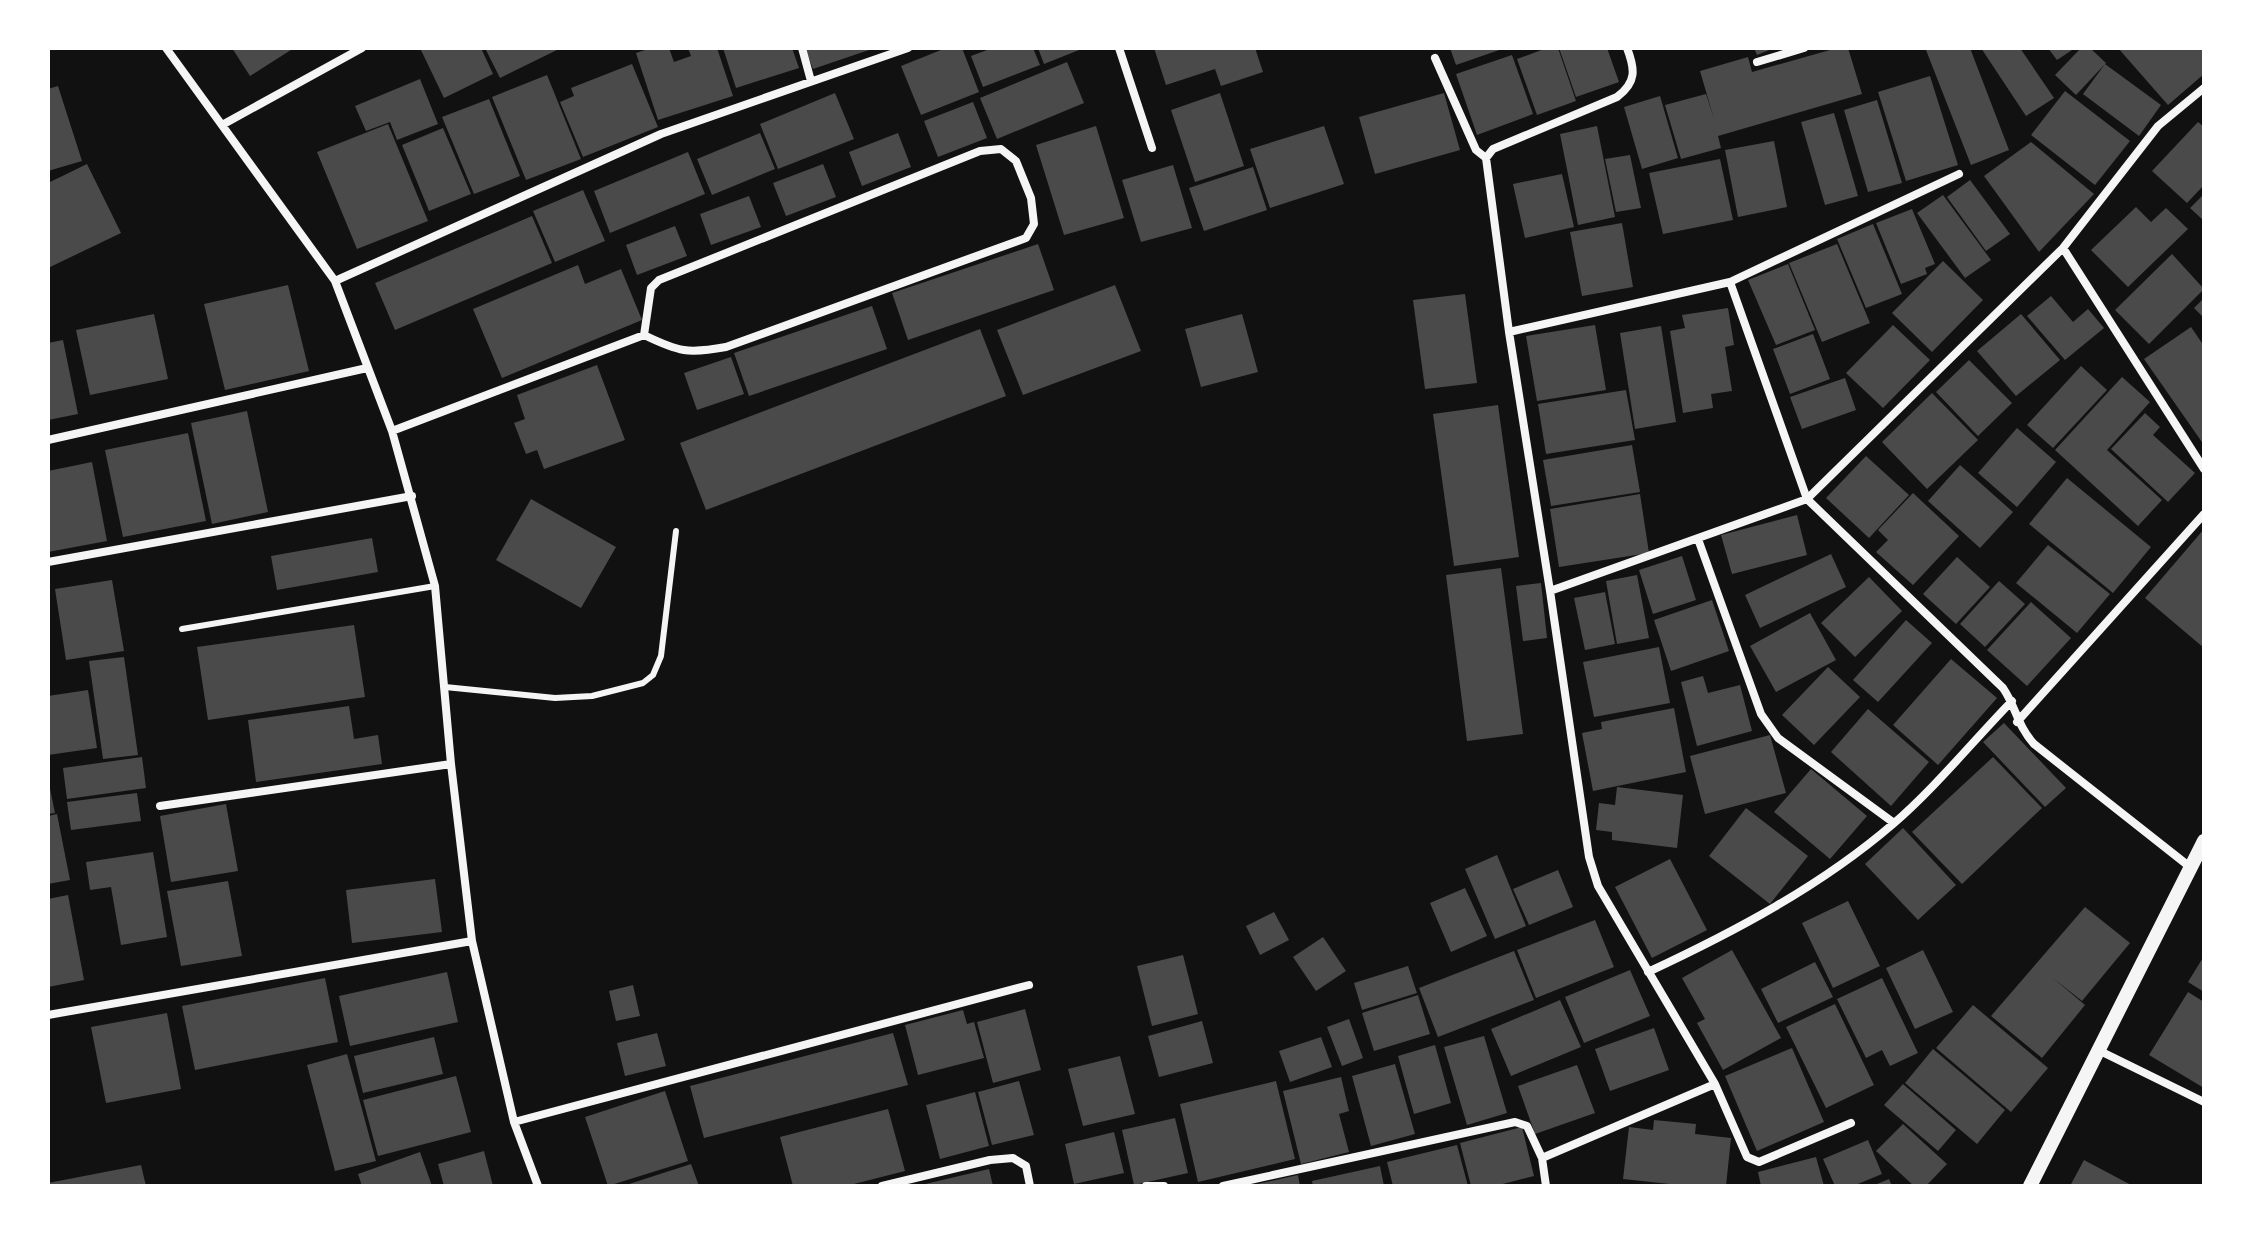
<svg xmlns="http://www.w3.org/2000/svg" width="2252" height="1234" font-family="'IBM Plex Sans',sans-serif">
<style>
.building{fill:#4a4a4a}
.lines{fill:none;stroke-linecap:round;stroke-linejoin:round}
.service{stroke:#f5f5f5;stroke-width:6}
.minor{stroke:#f5f5f5;stroke-width:8}
.tertiary{stroke:#f5f5f5;stroke-width:14}
</style>
<rect width="100%" height="100%" fill="#111"/>
<path class="building" d="M232,48H294L250,76Z
M420,48H481L493,74L444,98Z
M485,48H561L500,78Z
M651,48H669L674,62L691,56L688,48H717L733,96L658,120L636,53Z
M723,48H792L799,68L736,88Z
M805,48H872V49L813,69Z
M946,48H962L979,92L921,115L901,66Z
M986,48H1033L1040,65L983,87L971,56L987,50Z
M1038,48H1084L1044,64Z
M1154,48H1255L1263,72L1221,86L1215,69L1166,85Z
M1450,48H1505L1456,65Z
M1547,48H1558L1576,101L1537,115L1517,59Z
M1559,48H1607L1619,82L1576,97Z
M1754,48H1774L1757,55Z
M1837,48H1848L1862,94L1718,136L1721,148L1681,159L1665,105L1706,94L1714,119L1700,71L1748,57L1752,72Z
M1931,48H1970L2009,150L1971,165L1926,50Z
M1981,48H2020L2054,98L2026,116Z
M2048,48H2075L2057,60Z
M2081,48H2090L2106,63L2076,95L2055,75Z
M2118,48H2200L2204,52V74L2168,105Z
M1512,55L1533,114L1477,135L1456,74Z
M1067,62L1084,103L997,139L980,98Z
M632,64L658,127L583,157L560,102L574,96L571,88Z
M2105,64L2161,105L2139,136L2083,94Z
M547,75L581,159L526,180L492,97Z
M1930,76L1958,165L1906,181L1878,92Z
M420,79L438,124L397,140L390,122L366,131L355,106Z
M58,86L82,161L48,171V89Z
M2065,91L2130,141L2095,185L2031,135Z
M835,93L854,139L778,169L760,124Z
M1220,93L1244,166L1195,182L1171,110Z
M1444,93L1460,150L1375,174L1359,117Z
M1660,96L1678,158L1642,169L1624,107Z
M489,99L520,176L474,194L442,117Z
M1877,100L1902,183L1868,192L1844,110Z
M973,102L987,138L938,157L924,121Z
M1834,113L1858,196L1825,205L1801,122Z
M2198,122L2204,127V185L2187,203L2152,171Z
M388,124L428,221L357,249L317,152Z
M1096,126L1124,218L1064,235L1036,145Z
M1324,126L1344,184L1270,208L1250,149Z
M1597,126L1615,217L1578,225L1560,134Z
M443,128L471,194L429,211L402,145Z
M760,133L775,169L712,195L697,159Z
M898,133L911,167L862,186L849,152Z
M1774,141L1787,207L1738,217L1725,150Z
M2031,142L2094,194L2039,252L1984,176Z
M688,152L705,194L610,233L594,191Z
M1630,155L1641,208L1616,212L1605,159Z
M1720,159L1733,220L1663,234L1649,173Z
M87,164L121,233L48,268V183Z
M823,164L836,197L786,216L773,183Z
M1173,165L1192,228L1141,242L1122,180Z
M1253,167L1267,210L1204,231L1189,188Z
M1562,174L1574,227L1525,238L1513,184Z
M1970,180L2010,234L1986,251L1947,197Z
M583,190L605,241L555,262L533,211Z
M2204,194V221L2190,208Z
M1943,195L1991,260L1965,278L1917,213Z
M749,196L761,227L711,245L700,214Z
M2136,207L2151,222L2166,208L2188,229L2128,287L2091,250Z
M1912,209L1935,264L1925,268L1927,274L1901,284L1876,223Z
M532,216L552,263L395,330L375,283Z
M1622,223L1633,287L1582,296L1570,232Z
M1873,224L1902,294L1866,308L1837,239Z
M675,226L687,256L637,275L626,245Z
M1038,244L1054,290L908,340L892,293Z
M1837,244L1870,323L1822,342L1789,263Z
M2172,254L2204,289L2149,344L2115,310Z
M1943,261L1983,300L1932,352L1892,313Z
M1788,264L1815,330L1776,345L1748,280Z
M578,265L585,284L621,269L642,320L502,378L473,309Z
M288,285L309,371L225,390L204,304Z
M1115,285L1141,351L1023,395L997,330Z
M1465,294L1477,383L1425,389L1413,300Z
M2051,296L2073,322L2088,309L2104,328L2065,360L2027,316Z
M2204,298V318L2194,308Z
M872,306L887,349L749,396L734,353Z
M1728,308L1734,345L1725,347L1732,391L1711,394L1713,408L1683,413L1670,331L1685,328L1682,315Z
M154,314L168,379L90,395L76,330Z
M1242,314L1258,372L1201,387L1185,329Z
M2021,314L2060,360L2016,396L1977,351Z
M1595,325L1606,390L1537,401L1526,336Z
M1893,325L1930,360L1883,408L1846,373Z
M1661,326L1676,422L1635,429L1620,333Z
M2191,327L2204,346V445L2144,359Z
M980,329L1006,396L706,510L680,443Z
M1813,334L1830,379L1790,394L1773,349Z
M63,340L78,414L48,420V343Z
M731,357L744,394L697,410L684,373Z
M1969,360L2012,403L1978,436L1936,392Z
M597,365L625,440L544,469L537,450L526,454L514,423L525,419L517,395Z
M2081,366L2107,390L2053,448L2027,425Z
M2122,377L2150,402L2107,450L2162,500L2138,526L2055,450Z
M1845,378L1856,410L1802,429L1790,397Z
M1626,390L1635,440L1546,454L1538,404Z
M1932,393L1978,440L1927,489L1882,442Z
M1498,405L1519,557L1454,566L1433,414Z
M247,411L268,512L212,524L191,423Z
M2145,413L2160,427L2153,435L2195,473L2168,502L2111,449Z
M2017,428L2056,462L2017,507L1978,473Z
M188,433L206,521L123,537L105,450Z
M1632,445L1640,492L1551,506L1543,460Z
M1866,456L1909,495L1869,538L1826,498Z
M92,462L107,541L48,552V471Z
M1960,465L2013,512L1980,548L1928,501Z
M2067,478L2151,547L2113,593L2029,524Z
M1913,493L1959,536L1913,585L1876,552L1888,540L1878,530Z
M1640,494L1649,553L1559,567L1550,509Z
M531,499L616,547L581,608L496,560Z
M1797,515L1807,555L1732,574L1721,535Z
M2204,529V648L2145,598Z
M372,538L378,572L277,590L271,556Z
M2048,545L2110,594L2077,633L2016,583Z
M1831,554L1846,587L1760,628L1745,595Z
M1682,556L1696,600L1653,614L1639,570Z
M1957,557L1990,587L1956,624L1923,594Z
M1501,568L1523,734L1467,741L1446,575Z
M1637,575L1649,638L1617,644L1606,581Z
M1869,577L1902,611L1855,657L1821,623Z
M112,580L124,651L66,660L55,589Z
M1999,581L2025,604L1985,647L1960,624Z
M1541,583L1547,638L1523,641L1516,586Z
M1605,592L1615,644L1585,650L1574,598Z
M1712,600L1729,651L1671,671L1654,620Z
M2031,602L2071,638L2027,686L1987,650Z
M1810,613L1836,660L1776,692L1750,646Z
M1906,620L1932,643L1878,702L1853,680Z
M354,625L365,697L208,720L197,647Z
M1659,647L1670,703L1594,717L1583,662Z
M124,657L138,755L103,759L89,661Z
M1951,659L1997,698L1938,765L1893,725Z
M1828,667L1860,697L1814,745L1782,715Z
M1703,676L1708,693L1740,685L1752,731L1697,746L1681,682Z
M88,690L97,748L48,755V696Z
M349,706L354,739L378,735L382,764L256,782L248,720Z
M1674,708L1686,772L1593,791L1582,733L1602,729L1601,722Z
M1868,709L1929,762L1891,806L1831,752Z
M2004,723L2066,788L2045,807L1983,742Z
M1770,735L1786,793L1705,814L1690,756Z
M142,757L146,788L67,799L63,768Z
M1993,757L2042,808L1962,884L1912,832Z
M1811,769L1867,816L1830,859L1774,812Z
M48,779L55,813L48,814Z
M1617,787L1683,795L1677,848L1612,840V832L1596,830L1599,803L1615,805Z
M137,793L141,821L71,830L67,802Z
M226,804L238,871L171,882L160,816Z
M1746,808L1808,856L1770,904L1709,856Z
M57,814L70,880L48,884V816Z
M1903,828L1956,885L1918,920L1865,864Z
M153,852L167,937L121,945L111,887L90,890L86,862Z
M1497,855L1526,926L1495,939L1465,869Z
M1670,859L1707,930L1652,958L1615,887Z
M1558,870L1573,907L1529,925L1513,889Z
M435,879L442,932L352,943L346,890Z
M228,881L242,956L181,966L167,891Z
M1465,888L1487,936L1451,952L1430,903Z
M68,895L84,980L48,987V899Z
M1848,901L1880,966L1833,988L1802,923Z
M2085,907L2130,943L2082,1001L2053,978L2085,1005L2042,1058L1991,1016Z
M1274,912L1289,940L1260,955L1246,926Z
M1595,920L1614,967L1536,998L1517,950Z
M1323,937L1346,971L1316,991L1293,957Z
M1732,950L1781,1038L1723,1070L1697,1023L1705,1019L1682,978Z
M1923,950L1953,1012L1915,1029L1886,968Z
M1514,951L1534,1000L1438,1037L1419,988Z
M1183,955L1198,1014L1152,1026L1137,966Z
M2204,956V992L2188,982Z
M1815,962L1833,997L1778,1023L1761,989Z
M1408,966L1417,993L1362,1010L1354,983Z
M1630,970L1650,1016L1584,1043L1565,997Z
M447,972L458,1022L350,1046L339,996Z
M325,978L338,1042L195,1070L182,1006Z
M1882,978L1918,1053L1890,1066L1882,1050L1866,1058L1837,999Z
M633,985L640,1016L616,1021L609,991Z
M2188,992L2204,1002V1088L2149,1055Z
M1418,995L1430,1034L1374,1051L1362,1013Z
M1560,1000L1581,1047L1511,1076L1491,1029Z
M1835,1004L1874,1085L1826,1108L1786,1027Z
M1973,1005L2048,1068L2011,1112L1936,1048Z
M1025,1009L1041,1070L993,1083L977,1022Z
M963,1010L967,1024L974,1022L984,1058L918,1075L905,1025Z
M167,1013L181,1089L106,1103L91,1027Z
M1349,1019L1363,1058L1342,1066L1327,1027Z
M1202,1021L1213,1063L1159,1077L1148,1036Z
M1654,1028L1669,1070L1610,1091L1595,1049Z
M657,1033L666,1066L625,1076L617,1043Z
M893,1033L908,1085L704,1138L690,1086Z
M1484,1036L1507,1113L1467,1125L1444,1047Z
M434,1037L443,1074L363,1093L354,1056Z
M1321,1037L1332,1067L1290,1082L1279,1051Z
M1435,1045L1451,1103L1414,1114L1398,1056Z
M1792,1048L1824,1122L1757,1151L1725,1076Z
M1933,1049L2005,1110L1977,1144L1905,1083Z
M347,1054L376,1161L335,1171L307,1065Z
M1120,1056L1135,1114L1083,1126L1068,1069Z
M1395,1064L1415,1134L1371,1146L1352,1076Z
M1577,1065L1595,1113L1535,1134L1518,1086Z
M456,1076L471,1132L378,1156L363,1100Z
M1341,1077L1349,1111L1339,1114L1349,1152L1301,1164L1283,1091Z
M1019,1081L1034,1135L992,1145L978,1092Z
M1276,1081L1295,1159L1198,1182L1180,1104Z
M1903,1084L1956,1130L1938,1151L1884,1105Z
M665,1091L688,1161L608,1186L585,1117Z
M975,1092L989,1146L940,1159L926,1105Z
M888,1109L905,1171L846,1186H793L780,1137Z
M1175,1118L1188,1173L1134,1185L1122,1130Z
M1654,1120L1696,1124L1695,1134L1731,1138L1726,1186H1688L1623,1179L1629,1127L1653,1130Z
M1903,1124L1947,1164L1926,1186H1914L1876,1151Z
M1522,1127L1534,1176L1495,1186H1471L1460,1143Z
M1114,1132L1124,1173L1074,1184L1065,1144Z
M1868,1140L1882,1174L1853,1186H1835L1823,1159Z
M1457,1145L1468,1186H1393L1387,1162Z
M484,1151L493,1186H444L438,1164Z
M420,1152L432,1186H362L358,1174Z
M1816,1157L1824,1186H1761L1758,1172Z
M2084,1160L2133,1186H2070Z
M691,1164L699,1186H626V1185Z
M141,1165L146,1186H48V1183Z
M1380,1166L1384,1186H1313L1312,1181Z
M989,1169L993,1186H921V1185Z
M1298,1175L1300,1186H1253V1185Z
M1889,1179L1892,1186H1872Z"/>
<g class="lines">
<path class="service" d="M182,629L435,586
M445,687L555,698L592,696L643,683L653,675L661,656L676,531"/>
<path class="minor" d="M166,48L335,281L392,431L435,586L451,764L472,941L514,1122L538,1186
M802,48L811,81
M1119,48L1152,148
M1627,48C1635,69 1637,82 1617,97L1493,149L1486,158L1509,332L1550,591L1589,857L1598,886L1715,1084L1747,1157L1759,1162L1851,1123
M1435,58L1476,150L1486,158
M1757,62L1804,48
M222,125L362,48
M2063,248L2204,469
M335,281L661,134L908,48
M1730,282L1807,499L2003,688C2016,707 2017,725 2034,744L2190,867
M1509,332L1730,282L1959,174
M392,431L644,335L651,288L659,280L980,151L1001,149L1016,161L1031,198L1034,224L1026,238L726,347C688,354 679,352 644,335
M48,440L367,368
M1698,539L1761,714L1778,738L1894,823
M48,562L412,496
M1550,591L1807,499L2063,248L2158,126L2204,88
M2017,722L2204,514
M160,806L451,764
M1648,972C1734,932 1821,886 1893,824C1934,789 1974,740 2012,701
M48,1015L472,941
M2100,1051L2204,1102
M514,1122L1029,985
M882,1186L990,1160L1013,1158L1026,1166L1030,1186
M1146,1186H1164
M1223,1186L1515,1122L1527,1126L1542,1158
M1546,1186L1542,1158L1715,1084"/>
<path class="tertiary" d="M2030,1186L2204,841"/>
</g>
<rect width="2252" height="1234" fill="none" stroke="#ffffff" stroke-width="100"/>
</svg>
